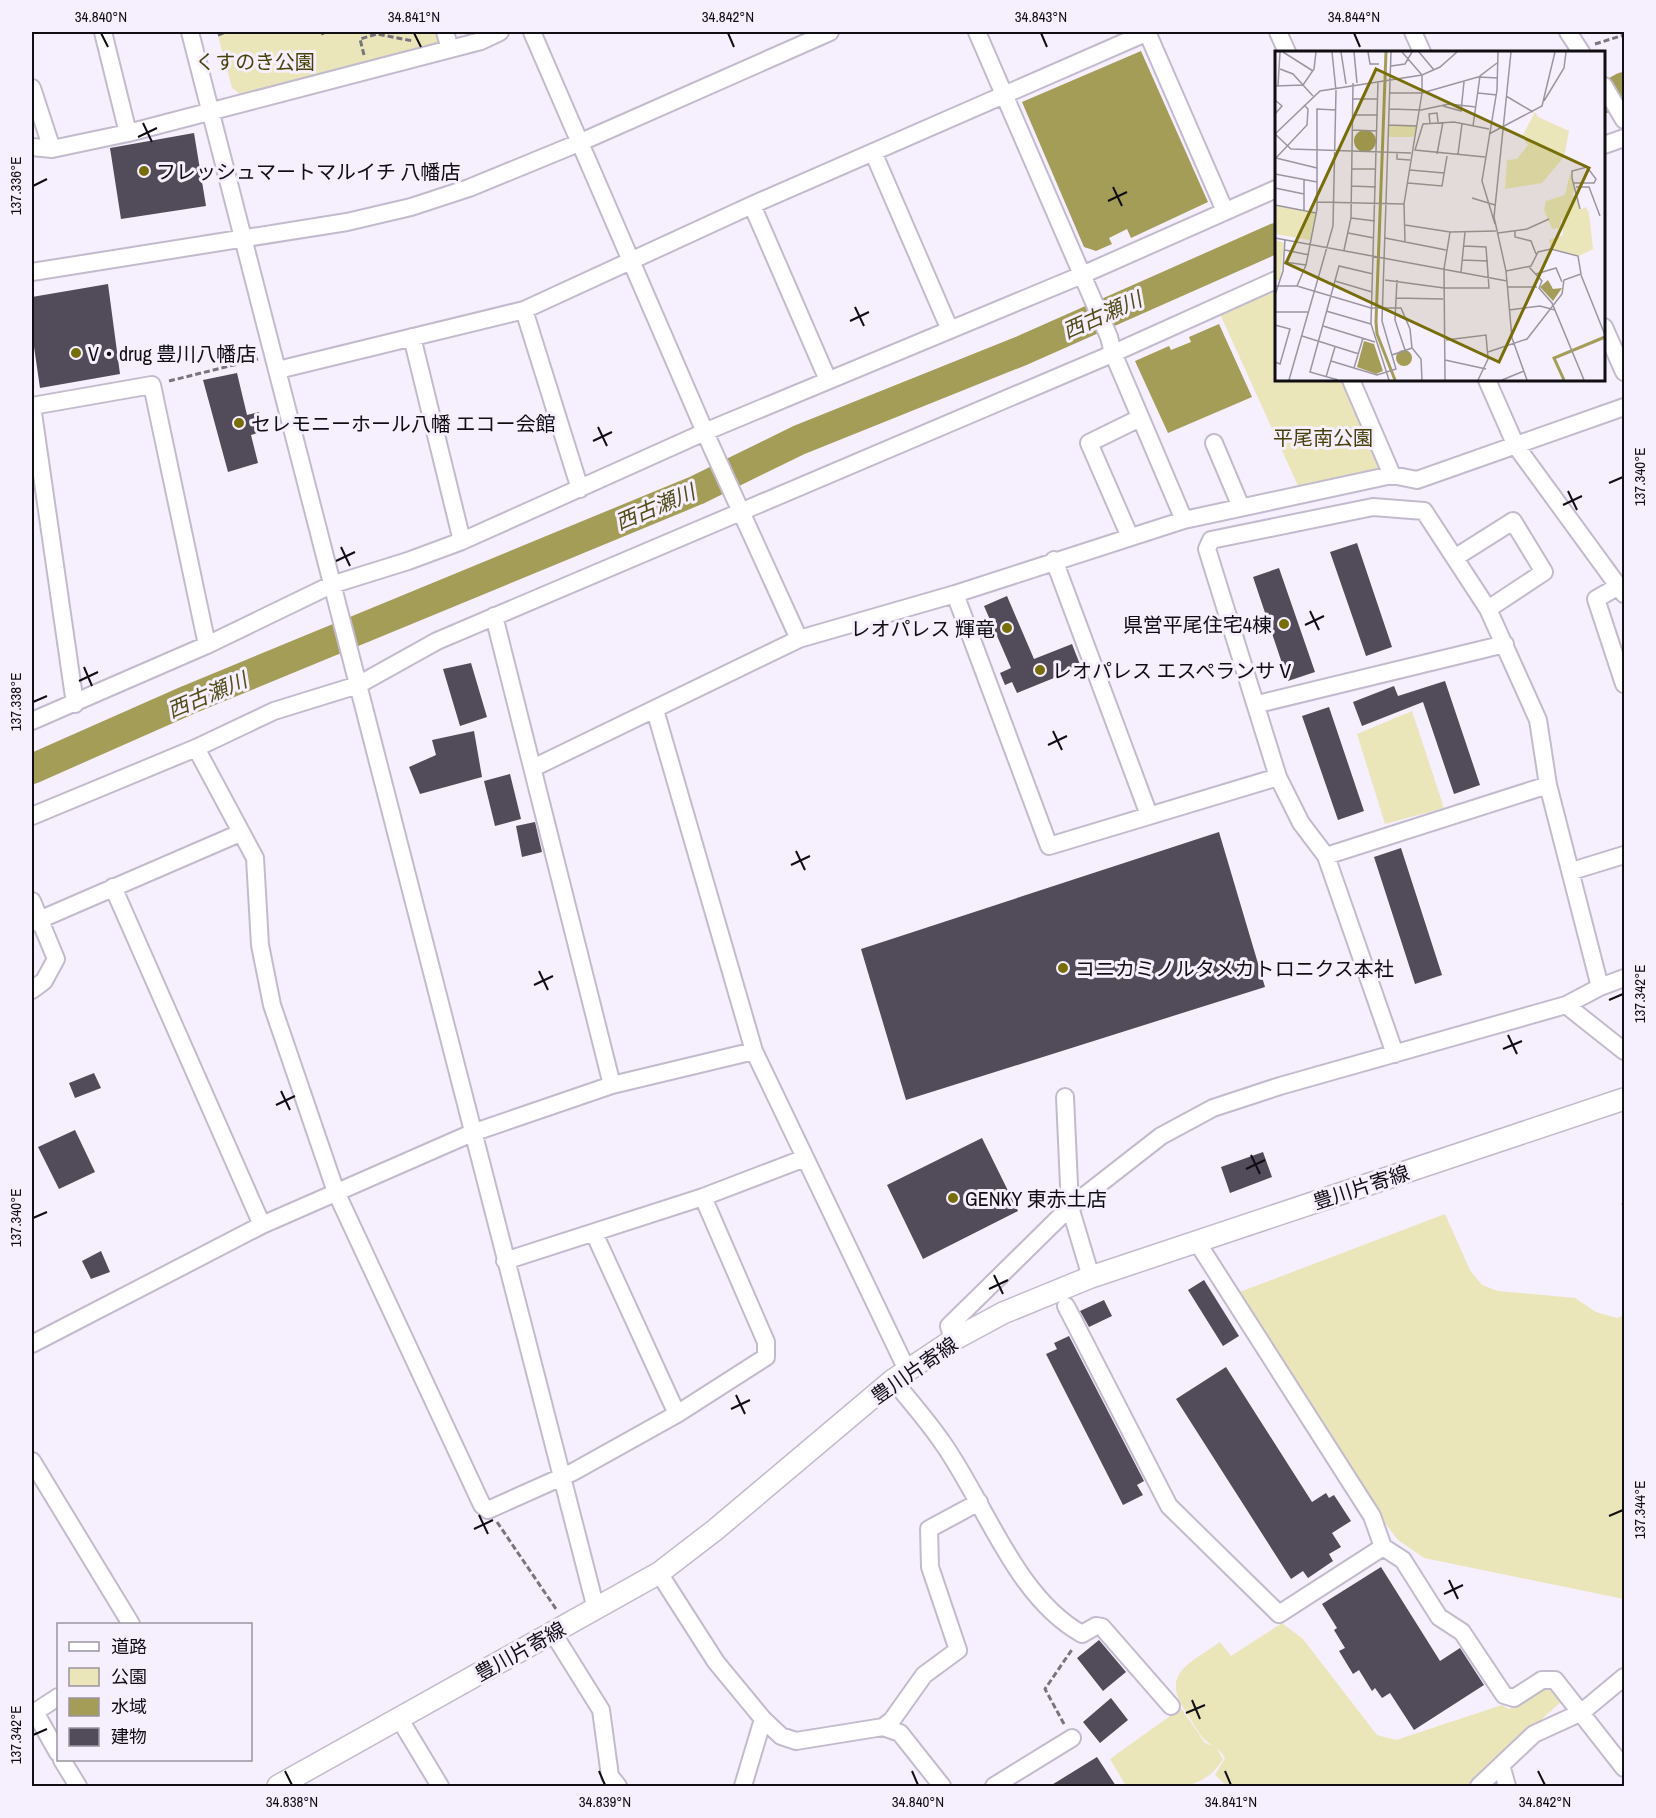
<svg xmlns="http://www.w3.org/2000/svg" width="1656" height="1818" font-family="'Archivo Narrow','Noto Sans JP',sans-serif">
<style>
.green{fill:#eae6ba}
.water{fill:#a49d58}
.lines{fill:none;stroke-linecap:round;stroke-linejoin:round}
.river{stroke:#a49d58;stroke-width:30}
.building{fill:#524b5a}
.minor-casing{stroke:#c3bbcd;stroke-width:20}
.major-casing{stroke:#c3bbcd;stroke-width:24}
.path{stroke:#79747e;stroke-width:3;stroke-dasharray:6 3;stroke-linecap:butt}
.minor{stroke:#fff;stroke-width:16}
.major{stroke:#fff;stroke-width:21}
.ticks{fill:none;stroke:#100d13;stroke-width:2}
.poi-dot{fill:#776d09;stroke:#f6effe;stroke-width:2}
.labels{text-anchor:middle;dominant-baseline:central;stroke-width:6;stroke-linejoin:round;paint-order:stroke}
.park-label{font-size:20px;fill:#474109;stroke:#f6effe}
.poi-label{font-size:20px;fill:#100d13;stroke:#f6effe;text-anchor:start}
.street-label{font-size:20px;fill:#100d13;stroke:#f6effe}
.water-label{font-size:21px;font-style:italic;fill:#524d18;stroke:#f6effe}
.inset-river{fill:none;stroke:#a49d58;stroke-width:3}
.inset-road{fill:none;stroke:#9a95a0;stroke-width:1.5}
.view{fill:#776d09;fill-opacity:0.15;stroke:#776d09;stroke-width:3}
.inset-edge{fill:none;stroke:#100d13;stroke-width:3}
.neatline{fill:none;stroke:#100d13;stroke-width:2}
.ticks-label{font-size:15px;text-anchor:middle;fill:#100d13}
</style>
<rect width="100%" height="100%" fill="#f6effe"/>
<path class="green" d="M217,32H444L440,47L241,95L232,88Z
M1276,286V380H1346L1385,471L1299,488L1219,312Z
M1412,711L1444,808L1385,824L1357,734Z
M1445,1214L1470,1270L1482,1285L1498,1291L1575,1298L1596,1312L1617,1318L1624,1315V1599L1424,1558L1398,1540L1379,1515L1237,1293Z
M1282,1623L1303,1639L1377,1735L1396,1740L1502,1705L1509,1709L1547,1688L1554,1691L1562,1701L1470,1784L1450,1786H1227L1215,1775L1225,1758C1216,1744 1214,1748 1205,1740C1198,1733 1192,1721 1186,1712C1159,1673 1191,1663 1220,1642L1231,1656Z
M1181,1708L1205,1743L1216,1747L1223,1759C1201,1796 1164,1786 1126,1786L1110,1759Z"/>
<path class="water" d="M1141,51L1208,202L1131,238L1127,229L1109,238L1112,244L1096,251L1084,247L1022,102Z
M1219,324L1252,397L1168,433L1135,361L1169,346L1171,350L1191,342L1189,337Z"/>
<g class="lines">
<path class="river" d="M1604,98L1624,87
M32,769L188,700L697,490L799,440L1021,351L1276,238"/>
</g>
<path class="building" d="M194,133L206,206L121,219L110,148Z
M108,284L120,374L40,388L32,333V297Z
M237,373L247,415L259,412L264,431L251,435L258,463L228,472L203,380Z
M1357,543L1392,647L1366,656L1330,552Z
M1279,568L1315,672L1288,681L1253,577Z
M1007,596L1034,659L1072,644L1081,667L1017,693L1012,682L1005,685L1000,673L1011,668L984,606Z
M471,663L487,717L460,726L443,669Z
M1445,681L1480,785L1454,794L1423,702L1362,726L1353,702L1394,686L1398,696Z
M1329,707L1364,811L1338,820L1302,716Z
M474,731L482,777L420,794L409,767L436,755L432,740Z
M510,774L521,819L495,826L484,781Z
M535,822L542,852L522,857L516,826Z
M1219,832L1265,987L906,1100L861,949Z
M1401,848L1442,975L1415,984L1374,857Z
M94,1073L101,1088L75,1098L69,1083Z
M75,1130L95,1172L59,1189L38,1147Z
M982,1138L1018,1211L923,1259L887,1185Z
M1263,1152L1272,1177L1230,1193L1221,1167Z
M101,1251L110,1272L91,1279L82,1261Z
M1204,1280L1239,1336L1223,1346L1188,1290Z
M1104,1300L1112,1316L1089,1327L1080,1311Z
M1069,1336L1144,1481L1137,1485L1143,1495L1123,1505L1046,1354L1057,1349L1054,1343Z
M1226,1367L1312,1502L1326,1493L1329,1498L1334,1495L1351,1521L1332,1533L1341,1547L1329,1554L1333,1561L1308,1578L1303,1571L1291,1579L1176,1399Z
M1381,1567L1440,1661L1460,1648L1484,1685L1414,1730L1390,1693L1382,1698L1375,1688L1372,1691L1359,1670L1353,1674L1339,1651L1345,1648L1334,1630L1337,1628L1322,1604Z
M1099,1640L1126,1672L1103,1691L1077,1658Z
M1111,1698L1128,1720L1100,1743L1083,1722Z
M1097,1757L1116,1786H1050Z"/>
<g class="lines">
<defs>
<path id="minor" d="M103,32L128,133
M190,32L596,1609
M445,32L450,49
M532,32L712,448L799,639
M977,32L1109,337L1113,353L1184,520
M1147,32L1225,211
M1278,32L1287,52
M1413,32L1422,52
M1568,32L1581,52
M1604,86L1624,120
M32,88L52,149
M1604,145L1624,138
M32,147L52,149L128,133L481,41L500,32
M873,152L950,330
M752,205L828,380
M32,272L347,222L411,207L469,188L581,142L830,32
M524,310L580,489
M1604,327L1624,372
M412,337L462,541
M278,370L524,310L752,205L1148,32
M1351,380L1392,475
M1487,380L1516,446L1624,594
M32,406L152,385L207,645
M32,406L75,704
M1214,443L1241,507
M1130,537L1089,443L1140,418
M1456,557L1513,521L1544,572L1488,609
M1054,560L1149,815
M1619,586L1596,599L1624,684
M955,594L1049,846L1278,777
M494,616L612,1085
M1258,704L1505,644
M655,710L754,1051L907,1370
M32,721L207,645L331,585L408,561L462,541L707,431L1082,275L1276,189
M196,748L255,858L260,945L272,1005L336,1192L482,1505L488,1510L573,1472L677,1414L766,1357V1342L703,1197
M533,768L799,639L955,594L1184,520L1392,475L1417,480L1624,407
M32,816L196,748L274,711L358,685L437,641L1105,357L1276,280
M1326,856L1548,785
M1572,871L1624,855
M113,887L262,1225
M32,901L56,959L44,981L32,990
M32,923L240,833
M1566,1005L1624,1051
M1395,1054L1326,856L1301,823L1278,777L1207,549L1211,540L1373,507L1424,511L1488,609L1538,720L1548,785L1600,987
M1065,1097L1070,1207L1091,1277
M594,1233L677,1414
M505,1261L703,1197L805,1158
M1066,1306L1169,1506L1279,1614L1383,1547L1372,1516L1197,1242
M953,1340L949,1326L1070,1207L1161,1136L1213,1108L1280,1086L1566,1005L1600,987L1624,978
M32,1344L262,1225L472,1133L612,1085L754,1051
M893,1380C909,1400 927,1420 942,1442C985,1502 1015,1597 1082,1634L1096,1626L1102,1627L1171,1706
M32,1461L131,1624
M1383,1547L1403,1560L1439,1617L1462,1632L1504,1695L1514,1698L1542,1680H1555L1624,1768
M659,1573L716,1662L763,1719L781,1736L796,1741L883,1727L900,1733L942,1786
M553,1633L601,1710L610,1776L618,1786
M35,1712L58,1753
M32,1714L58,1697
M399,1718L440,1786
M883,1727L892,1720L924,1675L958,1650L930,1567L929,1529L979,1502
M62,1760L78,1786
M1501,1765L1507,1786
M743,1786L763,1719
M994,1786L1072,1738
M1479,1786L1534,1734L1582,1712L1624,1677"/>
<path id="major" d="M278,1786L659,1573L715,1530L893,1380L953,1340L1003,1313L1091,1277L1624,1099"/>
</defs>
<use href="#minor" class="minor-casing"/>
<use href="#major" class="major-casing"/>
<path class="path" d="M322,32L323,35
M218,35L226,32
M1595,44L1624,35
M364,55L360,39L377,34L413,41
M169,381L258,359
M1622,1205L1624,1204
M497,1522L556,1609
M1064,1724L1045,1689L1073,1648"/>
<use href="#minor" class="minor"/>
<use href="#major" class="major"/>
</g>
<path class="ticks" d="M101,33L108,47M414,33L421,47M728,33L734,47M1041,33L1047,47M1354,33L1360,47M143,123L152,142M138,137L157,128M33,186L47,179M1113,187L1122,206M1108,201L1127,192M855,307L864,326M850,321L869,312M598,427L607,446M593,441L612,432M1609,483L1623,477M1568,491L1577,510M1563,505L1582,496M341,547L350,566M336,561L355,552M1310,611L1319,630M1305,625L1324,616M84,667L92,686M79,681L98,672M33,702L47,696M1053,731L1062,750M1048,745L1067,736M796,851L805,870M791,865L810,856M539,971L548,990M534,985L553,976M1609,1000L1623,994M1508,1035L1517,1054M1503,1049L1522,1041M281,1091L290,1110M276,1105L295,1096M1251,1155L1260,1174M1246,1169L1265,1160M33,1218L47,1212M994,1275L1003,1294M989,1289L1008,1280M736,1395L745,1414M731,1409L750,1400M479,1515L488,1534M1609,1516L1623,1510M474,1529L493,1520M1449,1580L1458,1599M1444,1594L1463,1585M1192,1700L1200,1719M1186,1713L1205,1705M33,1735L47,1729M285,1771L292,1785M599,1771L605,1785M912,1771L918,1785M1225,1771L1231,1785M1538,1771L1545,1785"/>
<g class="poi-dot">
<circle cx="144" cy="171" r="6"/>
<circle cx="76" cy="353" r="6"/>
<circle cx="239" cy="423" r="6"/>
<circle cx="1284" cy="624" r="6"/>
<circle cx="1007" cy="628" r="6"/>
<circle cx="1040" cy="670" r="6"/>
<circle cx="1063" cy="968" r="6"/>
<circle cx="953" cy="1198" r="6"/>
</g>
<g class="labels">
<g class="park-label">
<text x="255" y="61">くすのき公園</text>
<text x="1323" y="437">平尾南公園</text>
</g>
<g class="poi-label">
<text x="156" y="171">フレッシュマートマルイチ 八幡店</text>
<text x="88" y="353">V・drug 豊川八幡店</text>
<text x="251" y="423">セレモニーホール八幡 エコー会館</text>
<text x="1272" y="624" text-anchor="end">県営平尾住宅4棟</text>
<text x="995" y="628" text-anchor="end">レオパレス 輝竜</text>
<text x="1052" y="670">レオパレス エスペランサⅤ</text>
<text x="1075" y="968">コニカミノルタメカトロニクス本社</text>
<text x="965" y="1198">GENKY 東赤土店</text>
</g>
<g class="street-label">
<text transform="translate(1361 1187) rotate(-18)">豊川片寄線</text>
<text transform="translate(914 1370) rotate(-35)">豊川片寄線</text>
<text transform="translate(520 1651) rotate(-29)">豊川片寄線</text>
</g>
<g class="water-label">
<text transform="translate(1102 315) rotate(-24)">西古瀬川</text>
<text transform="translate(655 507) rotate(-23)">西古瀬川</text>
<text transform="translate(207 695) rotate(-23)">西古瀬川</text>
</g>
</g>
<g transform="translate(1275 51)">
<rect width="330" height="330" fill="#f6effe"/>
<path d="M260,61L263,66L294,80L289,106L267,132L230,138L232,109L242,108L253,94L247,86ZM114,75H142L139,86H114ZM295,122L300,137L297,145H303L305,159L311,156L314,162L318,198L304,205L276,197L274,189L288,184L287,166L284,177L277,178L269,159L271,150L290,144ZM0,154L40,162L35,189L0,183ZM0,189L9,192L5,229H0Z" fill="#eae6ba"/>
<path d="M79 90a11 11 0 1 1 22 0a11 11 0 1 1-22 0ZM273,229L278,238L287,237L278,250L265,236ZM89,290L99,293L108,320L101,323L82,316ZM121 307a8 8 0 1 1 16 0a8 8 0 1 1-16 0Z" fill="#a49d58"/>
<path class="inset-river" d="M111,1L101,271L102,283L120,329M289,329L279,307L330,286"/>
<path class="inset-road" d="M8,1L38,20M66,1L71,33M79,1L82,32M93,1L95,13H104M127,1L147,24V42L129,153L130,191M144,1L159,19M236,1L219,166L231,220L237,287L252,329M116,15L130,13L137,1M5,18L18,23L28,34L39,18L41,1M103,30L96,273L114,329M0,35L28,34L38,45M3,35L5,1M114,42H147L203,26L223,27M203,42L222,44M231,45L258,61M78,48H103M0,49L7,55L0,63M269,50L289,17L291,1M168,55L186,60L189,31M114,58L146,59L174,53L201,56M77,64H103M155,72L154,63L162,62L163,71M113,74L142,75M198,75L205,25L222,12M77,79L102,80M0,83L45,40L147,24L165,16L182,1M0,83L16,98L136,102M214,83L267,55L280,1M122,101V108L135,109M162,103L168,71M183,103L187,73M210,106L140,99L148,73L179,71L214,78M1,107L42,117M0,108L32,74L33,58L29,54M76,118H101M135,119L169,122M0,123L42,131M29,129V159M133,132L167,135L172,105M299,132H319L321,128L312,116L297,120V127L305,158M76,135L101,136M301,136H314L325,165M0,137L29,143M197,147L220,154M42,151L129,153M0,154L41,162M76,167L100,170M220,173L207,130L222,39L223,1M130,174L175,181L221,180M240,179V186L256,190L261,203M73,182L99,187M223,182L252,178L274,168M0,187L232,230M110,187L171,199M10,199L34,204M69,199L76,167L78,32M187,209L213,210M9,211L31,214M254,216L267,230L264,237L277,252L309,329M186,221L190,181M261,223L281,217L287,231M306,224L330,284M110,229L169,237H214L211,196L189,195M122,229L120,269L130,299M60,230L97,241M0,235H22L96,257H126L135,278L137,297L146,308L147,329M22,235L31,214L42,158V58L61,59M232,236H262M0,244L8,220L10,188M121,247L168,248M234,259L265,255L280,259M51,260L96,273M0,261H34M0,274L15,278L5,313L0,311M48,275L100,291M27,285L84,303M171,289L211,284L213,308L203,329M213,301L252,288L287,243L289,229L306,223L303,205L276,198L263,201L256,215L231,220M117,304L137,297M170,309L211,318M56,310L102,324L121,318L107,270L116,1M79,317L88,287M51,326L60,296M14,329L58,175L61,40L57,1M63,329L35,321L64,215L98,223M170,329L169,218L175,181M227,329L249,320"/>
<path class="view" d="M101,18L314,117L224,311L11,212Z"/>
<rect width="330" height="330" class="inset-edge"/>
</g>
<rect width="1656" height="1818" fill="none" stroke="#f6effe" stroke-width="66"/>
<rect x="57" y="1623" width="195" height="138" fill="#f6effe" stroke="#9a95a0" stroke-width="1.5"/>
<rect x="69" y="1642" width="30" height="9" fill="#ffffff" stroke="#9a95a0" stroke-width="1.5"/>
<text x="111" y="1653" font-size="18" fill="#100d13">道路</text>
<rect x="69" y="1668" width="30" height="18" fill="#eae6ba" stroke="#9a95a0" stroke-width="1.5"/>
<text x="111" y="1683" font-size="18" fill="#100d13">公園</text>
<rect x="69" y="1698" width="30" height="18" fill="#a49d58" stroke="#9a95a0" stroke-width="1.5"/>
<text x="111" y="1713" font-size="18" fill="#100d13">水域</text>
<rect x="69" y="1728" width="30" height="18" fill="#524b5a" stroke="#9a95a0" stroke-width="1.5"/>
<text x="111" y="1743" font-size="18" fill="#100d13">建物</text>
<rect x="33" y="33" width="1590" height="1752" class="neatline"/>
<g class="ticks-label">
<text x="101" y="22">34.840°N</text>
<text x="414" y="22">34.841°N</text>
<text x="728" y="22">34.842°N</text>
<text x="1041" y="22">34.843°N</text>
<text x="1354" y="22">34.844°N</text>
<text transform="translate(16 186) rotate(-90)" y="5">137.336°E</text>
<text transform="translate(1640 477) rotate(-90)" y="5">137.340°E</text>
<text transform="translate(16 702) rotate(-90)" y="5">137.338°E</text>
<text transform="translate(1640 994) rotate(-90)" y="5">137.342°E</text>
<text transform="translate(16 1218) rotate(-90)" y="5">137.340°E</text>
<text transform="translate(1640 1510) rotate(-90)" y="5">137.344°E</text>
<text transform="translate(16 1735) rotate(-90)" y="5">137.342°E</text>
<text x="292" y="1807">34.838°N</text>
<text x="605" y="1807">34.839°N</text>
<text x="918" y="1807">34.840°N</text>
<text x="1231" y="1807">34.841°N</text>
<text x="1545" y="1807">34.842°N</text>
</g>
</svg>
